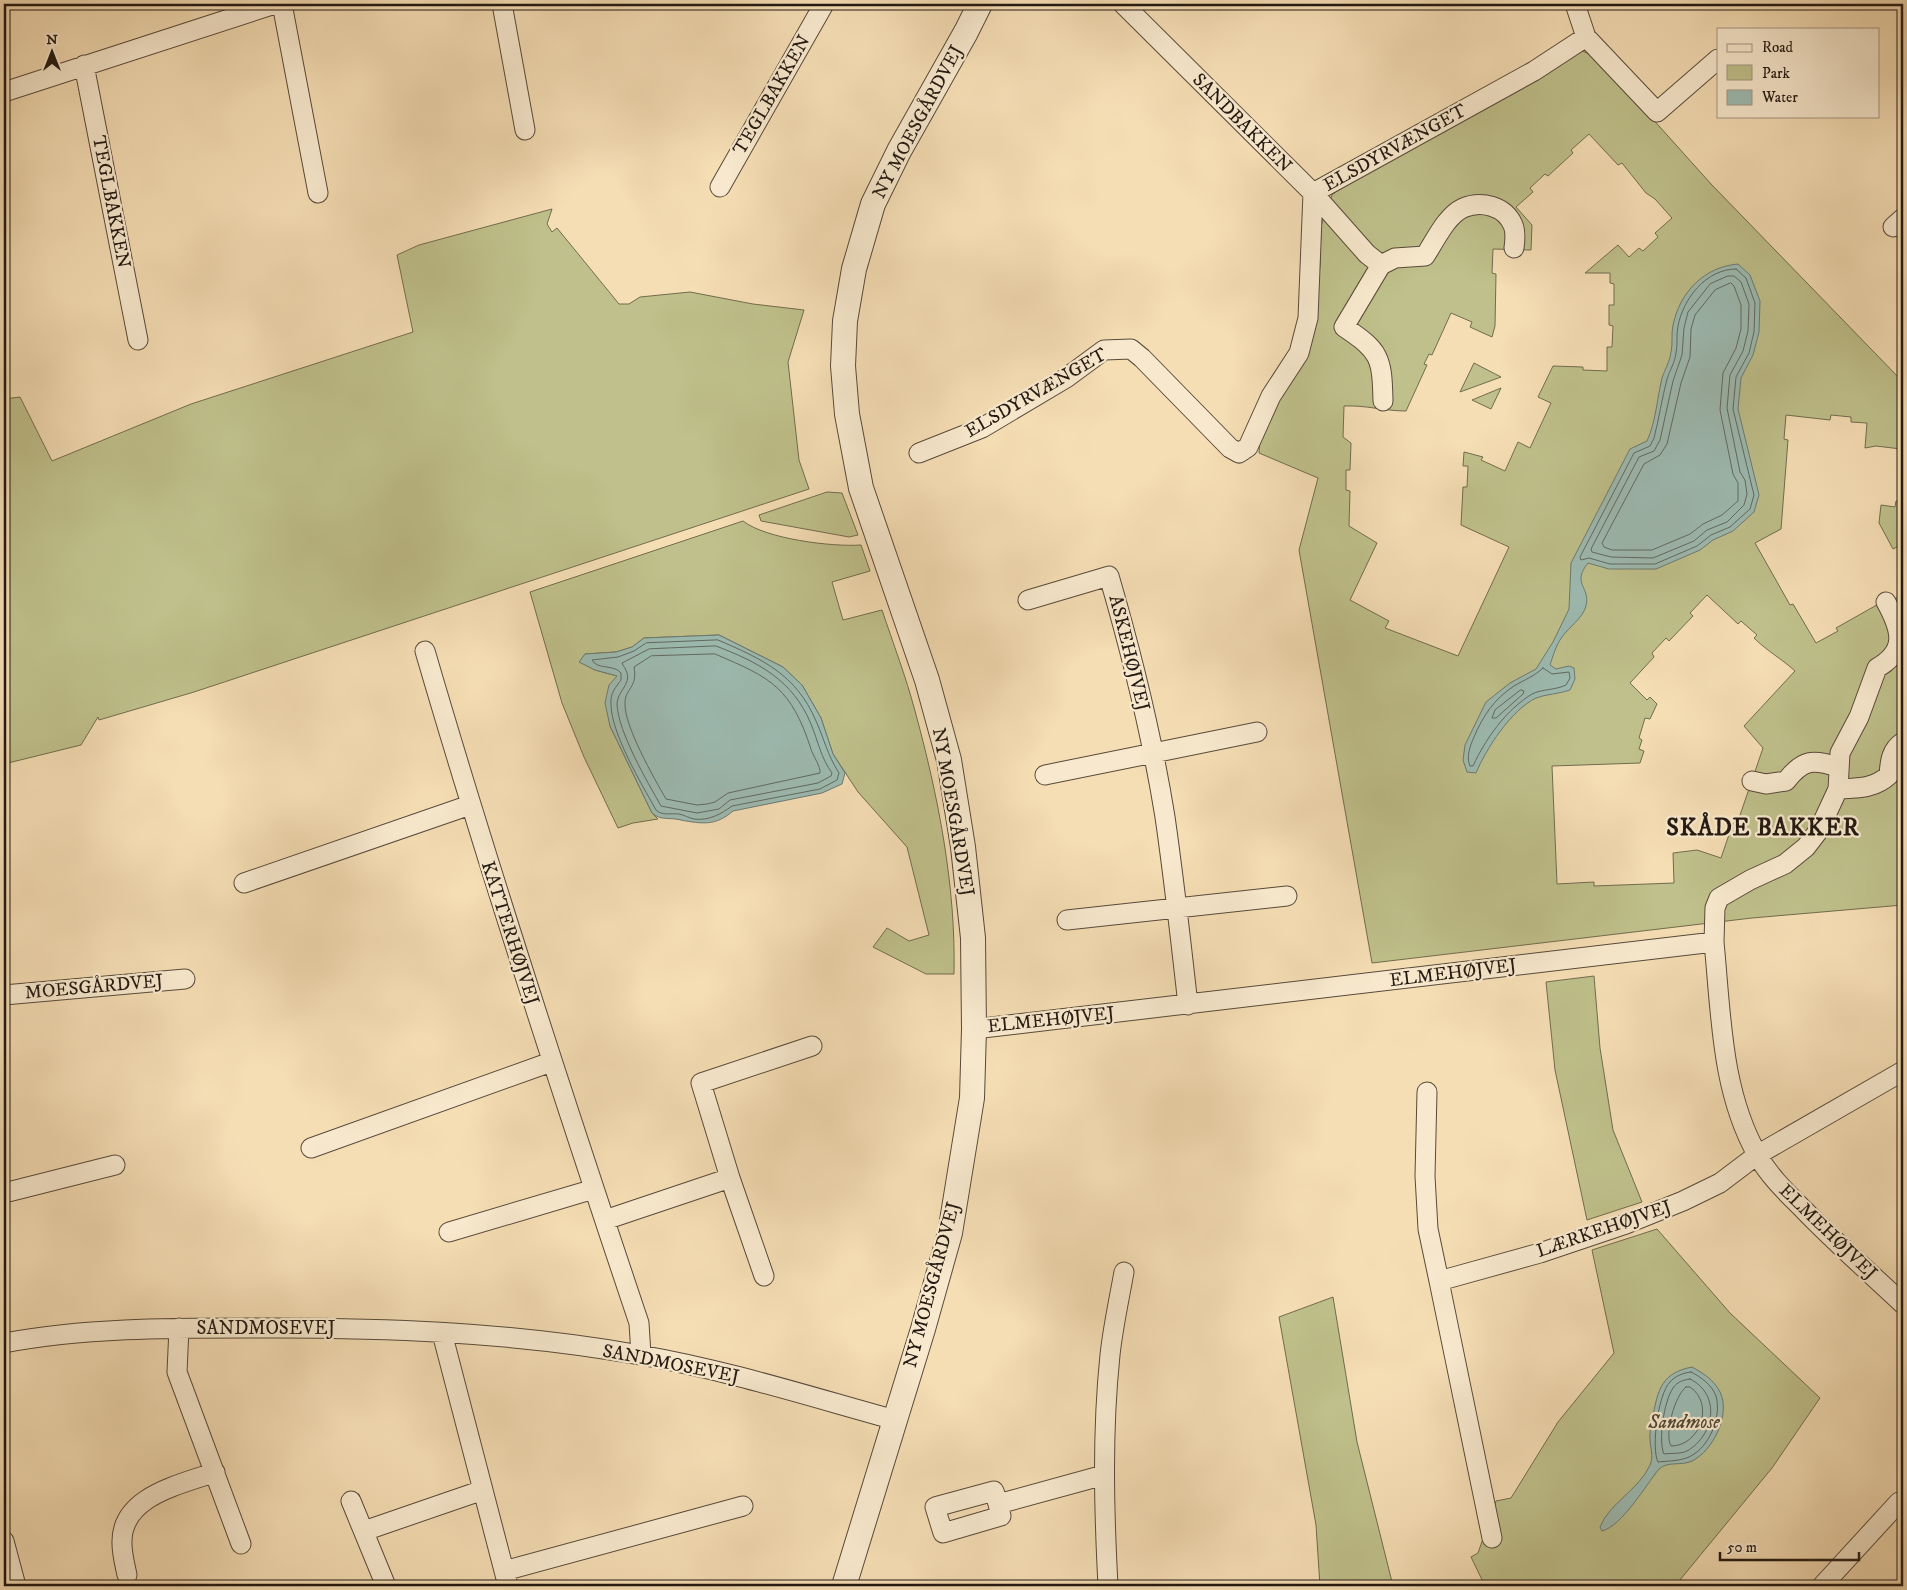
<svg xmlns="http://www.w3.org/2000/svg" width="1907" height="1590" font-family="'IM FELL DW Pica',serif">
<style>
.green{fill:#bfc08b;stroke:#716c4e;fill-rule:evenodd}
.water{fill:#9dbbb2;stroke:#6c7a72}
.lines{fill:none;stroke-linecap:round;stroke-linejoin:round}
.shore{stroke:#606a62;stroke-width:1}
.minor-casing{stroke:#584a3a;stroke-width:21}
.tertiary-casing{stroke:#584a3a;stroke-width:26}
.minor{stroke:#f8e9ce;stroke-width:19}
.tertiary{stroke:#f8e9ce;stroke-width:24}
.labels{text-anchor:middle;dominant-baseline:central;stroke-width:4.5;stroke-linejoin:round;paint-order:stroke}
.street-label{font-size:19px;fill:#231912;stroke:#f8e9ce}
.park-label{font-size:19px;font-style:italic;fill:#524b36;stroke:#f8e9ce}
.district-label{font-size:24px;font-weight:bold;letter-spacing:1px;fill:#231912;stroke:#f8e9ce}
</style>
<rect width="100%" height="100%" fill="#f5ddb4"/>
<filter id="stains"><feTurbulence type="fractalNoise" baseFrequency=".004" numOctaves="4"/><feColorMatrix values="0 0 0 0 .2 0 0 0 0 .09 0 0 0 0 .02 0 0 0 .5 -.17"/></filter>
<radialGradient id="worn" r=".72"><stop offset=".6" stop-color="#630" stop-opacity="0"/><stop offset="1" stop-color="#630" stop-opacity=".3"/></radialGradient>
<path class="green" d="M1578,49L1598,58L1711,184L1903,382V465H1900L1901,449L1876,446L1865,448L1867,423L1851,422V417L1831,415L1830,420L1786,415L1784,439L1788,440L1781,529L1755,543L1790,605L1793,604L1816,643L1838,631L1836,628L1882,602L1893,600L1903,594V905L1752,918L1372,963L1299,550L1318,478L1259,453L1261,425L1312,339L1320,265L1321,226L1332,195L1342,187ZM1589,134L1618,165L1622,163L1646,193L1655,199L1672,218L1655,233L1658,237L1643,251L1639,248L1629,257L1618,245L1585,273H1610V283L1614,284V305H1609V325L1613,326L1612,347H1607V371L1583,370V367L1553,366L1538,397L1551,403L1530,448L1518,442L1505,471L1481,460L1483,457L1464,452L1463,466H1468L1467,487H1463L1461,525L1509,547L1458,656L1385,628L1389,621L1350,600L1377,543L1349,526L1350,491L1346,490V470H1350L1351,443L1343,437L1344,406C1366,405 1384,411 1406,411L1427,365L1424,364L1429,354L1432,355L1451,313L1472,322L1470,327L1492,337L1495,326L1496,274L1492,273L1493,249L1531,250L1532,225L1516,207L1533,192L1530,188L1545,174L1548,176L1573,153L1571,150ZM1707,595L1738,624L1741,621L1757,635L1754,638C1767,651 1782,659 1795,671L1744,726L1763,748L1737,824L1733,823L1721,858L1697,850L1673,853L1674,883L1594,886V882L1557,884L1552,766L1640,763L1644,751L1639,749L1642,740L1639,738L1645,718L1650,719L1657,704L1650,697L1647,700L1630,683L1654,657L1652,653L1666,638L1669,641L1693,616L1690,613Z
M552,209L547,224L552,232L557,228L619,304H629L640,297L690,292L753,304L804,310L788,362L799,460L809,489L194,692L99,720L98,717L81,745L4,764V399L20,397L52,461L191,404L413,332L397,255L419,245Z
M1474,363L1501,377L1460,392Z
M1501,388L1491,409L1472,400Z
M1903,468V558L1897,547L1893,549L1879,523L1881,505L1895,507L1896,501H1900Z
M827,492L842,493L858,535L849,537L761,521L759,515Z
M743,521C766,539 832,547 861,545L870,571L832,582L843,620L882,610C893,643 906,677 915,711C938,795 956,886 954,974H926L873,947L887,928L909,941L929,935L907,847L858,792L833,754L821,718L802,685L783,667L719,635L644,638L632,647L616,652L585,654L580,662L595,670L617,676L610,726L652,813L658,819L633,823L618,828L584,757L562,703L530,592Z
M1594,976L1600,1048L1613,1130L1642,1202L1587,1220L1555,1070L1546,982Z
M1657,1229L1730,1313L1820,1398L1772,1468L1675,1586H1485L1471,1557L1478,1553L1496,1501L1511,1498L1558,1422L1614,1353L1592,1250Z
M1333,1297L1357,1442L1393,1586H1320L1316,1525L1279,1317Z"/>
<path class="water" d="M1738,264L1750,275L1760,301L1759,332L1753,355L1741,378L1738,409L1759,495L1754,512L1733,531L1713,540L1700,550L1656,569H1609L1588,563C1571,584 1591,587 1586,606C1583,618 1569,627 1562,637C1556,645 1553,656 1550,665L1556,669L1569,666L1574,668L1575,679L1570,690C1559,694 1546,694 1536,698C1511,710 1486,749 1476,773L1467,772L1463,760L1465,745L1486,702L1510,683L1536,669L1553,642L1569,609L1571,563L1630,449L1647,441C1656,421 1657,399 1662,378C1665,369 1670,361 1671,352C1673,343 1671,334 1673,325C1680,292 1704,267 1738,264Z
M719,635L783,667L802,685L821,718L833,754L845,773L842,784L822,793L733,811C716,826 702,824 681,820C670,817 661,821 652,813L610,726L605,703L609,685L617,676L595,670L579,662L585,654L616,652L632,647L644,638Z
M1692,1367C1703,1373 1714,1380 1720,1392C1731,1414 1713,1451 1692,1461C1682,1466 1667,1461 1659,1469C1646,1485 1622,1526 1602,1531L1600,1527C1609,1503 1639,1490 1650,1465C1654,1457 1650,1447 1650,1439C1649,1432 1652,1423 1653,1416C1658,1389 1662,1373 1692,1367Z"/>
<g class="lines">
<path class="shore" d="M1736,269L1746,278L1755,303L1754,332L1749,353L1736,377L1733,409L1754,495L1750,509L1730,527L1711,535L1697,546L1655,564H1610L1589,558L1581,560L1580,557L1634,453L1650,446L1654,438C1659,419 1662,398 1667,379C1670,370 1675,362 1676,353C1678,344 1676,335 1678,326C1683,299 1706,269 1736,269Z
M1728,276H1734L1741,282L1749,304L1748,331L1743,351L1730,375L1727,408L1740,472L1745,480L1747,494L1744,505L1727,522L1707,530L1694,541L1653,558L1611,557L1592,552L1591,549L1639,457L1654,451L1660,440L1673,381L1682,355L1684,328L1688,312L1710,284Z
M1731,283L1734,286L1741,305V329L1736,348L1723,373L1720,410L1733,474L1738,483V501L1722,515L1703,524L1690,534L1652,550H1612L1604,547L1602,543L1644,464L1660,455L1667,444L1681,383L1690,357L1691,329L1695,315L1715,290Z
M718,640C762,659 796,674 816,721C825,741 827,754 839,773L837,780L820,789L732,806C721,814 709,821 694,819C689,818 684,815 679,814C670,813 662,816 656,810C641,783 611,733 611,704C610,693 616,687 621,680V673C614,664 597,670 592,660L618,657L634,651L646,643Z
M716,646C758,662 793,680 811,724C818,741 821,758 832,773L831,776L818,783L730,800L719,809L697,813L661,806C647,781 618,732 617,704C617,692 631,684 627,673C626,669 623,666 622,663L649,649Z
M715,654C772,678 791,688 811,749C813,756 821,767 820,773L728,793L715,802L707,804L697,805L666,799C654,778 624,726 625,703C625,688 638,688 634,667L651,656Z
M1543,668L1552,674L1569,672L1570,678L1566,685C1556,690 1542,689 1532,694C1506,710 1486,738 1473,766H1470C1466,757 1470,746 1474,737C1483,716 1494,699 1514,686C1524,680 1535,676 1543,668Z
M1521,690L1524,691L1523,694L1496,718H1492L1495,710Z
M1691,1372C1701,1377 1712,1385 1716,1396C1722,1417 1709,1448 1689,1457C1680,1461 1668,1461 1658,1462C1651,1448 1658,1394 1670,1382C1675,1376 1683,1373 1691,1372Z
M1690,1379C1721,1394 1715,1435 1687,1451C1681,1454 1672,1453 1664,1454C1658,1441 1664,1401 1673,1388C1677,1382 1683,1380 1690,1379Z
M1686,1387H1690C1715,1404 1700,1446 1671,1446C1664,1434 1675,1395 1686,1387Z"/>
<defs>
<path id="minor" d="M282,4L318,193
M502,4L525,130
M1123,4L1313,193L1367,254L1381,265
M1575,4L1586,37L1657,112L1718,59
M84,65L138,340
M4,92L275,4
M720,187L824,4
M1893,227L1903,218
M1383,401C1382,357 1380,351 1344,327L1381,265L1395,258L1425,256C1435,241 1446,216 1463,208C1481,200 1505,206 1513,225C1516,232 1515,241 1514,248
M919,453L982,428L1066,378L1104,350L1131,349L1142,358L1230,448L1239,453L1248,447L1271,396L1299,353L1308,318L1313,193L1534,71L1586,37
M1028,600L1109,576C1132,655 1152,736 1165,817C1174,879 1181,942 1188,1005
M425,651C491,877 564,1100 639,1323L641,1355
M1045,775L1257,732
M1752,781L1766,784L1786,781C1803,759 1813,759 1838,767
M1838,789C1857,788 1874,789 1889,775C1890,761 1891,750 1903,742
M244,883L470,805
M1067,920L1287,896
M1714,942L1715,908L1719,898L1750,880L1785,864L1806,847L1819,830L1838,789L1840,753L1859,717L1877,668C1907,651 1902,631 1886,602
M4,995L185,979
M974,1029L1714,942C1721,1013 1721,1092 1758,1156C1770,1177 1787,1193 1804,1210C1836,1243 1870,1273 1903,1304
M1427,1092L1425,1176L1428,1229L1439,1281
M311,1148L551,1062
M730,1178L701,1083L812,1046
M4,1193L115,1165
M605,1220L730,1178L764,1276
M449,1232L594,1189
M179,1328L177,1372L241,1544
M442,1333L508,1586
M4,1343C83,1328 167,1328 248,1328C378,1327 511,1332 640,1355C727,1370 811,1397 895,1420
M351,1501L386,1586
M998,1504L1001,1516L943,1533L935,1507L994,1491L998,1504L1104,1475
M364,1531L483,1490
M1492,1538L1439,1281L1540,1253L1626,1224L1683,1201L1720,1183L1757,1155L1903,1071
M4,1541L16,1586
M504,1571L743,1506
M127,1575C125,1565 122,1554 122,1544C120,1496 180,1485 215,1472
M1108,1586C1104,1509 1102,1432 1110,1355C1113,1327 1119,1300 1124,1272
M1822,1586L1899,1502"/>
<path id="tertiary" d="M844,1586L923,1329L950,1233L972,1098L974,1029L973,938L963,847L949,760L927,680L861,488L847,414L843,366L845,321L854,269L873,204L899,151L966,32L980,4"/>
</defs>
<use href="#minor" class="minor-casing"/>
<use href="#tertiary" class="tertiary-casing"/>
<use href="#minor" class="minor"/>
<use href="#tertiary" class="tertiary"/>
</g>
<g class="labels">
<g class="street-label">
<text transform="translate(772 95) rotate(-60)">TEGLBAKKEN</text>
<text transform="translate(918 122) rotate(-62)">NY MOESGÅRDVEJ</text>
<text transform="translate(1242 123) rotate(45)">SANDBAKKEN</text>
<text transform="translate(1395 148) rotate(-29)">ELSDYRVÆNGET</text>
<text transform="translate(111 202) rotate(79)">TEGLBAKKEN</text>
<text transform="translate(1036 393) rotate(-30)">ELSDYRVÆNGET</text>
<text transform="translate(1129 653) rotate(76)">ASKEHØJVEJ</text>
<text transform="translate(953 812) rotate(80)">NY MOESGÅRDVEJ</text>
<text transform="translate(510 933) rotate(72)">KATTERHØJVEJ</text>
<text transform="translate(1453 973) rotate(-7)">ELMEHØJVEJ</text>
<text transform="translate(94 987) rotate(-5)">MOESGÅRDVEJ</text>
<text transform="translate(1051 1020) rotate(-6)">ELMEHØJVEJ</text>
<text transform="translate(1604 1229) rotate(-19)">LÆRKEHØJVEJ</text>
<text transform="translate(1828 1232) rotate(44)">ELMEHØJVEJ</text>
<text transform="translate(932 1285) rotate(-75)">NY MOESGÅRDVEJ</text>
<text x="266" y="1328">SANDMOSEVEJ</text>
<text transform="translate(671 1364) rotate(11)">SANDMOSEVEJ</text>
</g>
<g class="park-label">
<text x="1684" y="1422">Sandmose</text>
</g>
<g class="district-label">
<text x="1763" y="828">SKÅDE BAKKER</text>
</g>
</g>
<rect width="1907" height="1590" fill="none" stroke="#f5ddb4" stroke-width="20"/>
<rect x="5" y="5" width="1897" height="1580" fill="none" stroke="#231912" stroke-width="2.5"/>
<rect x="10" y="10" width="1887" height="1570" fill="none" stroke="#231912"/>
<rect x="1717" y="28" width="162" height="90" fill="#f8e9ce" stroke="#a39683"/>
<rect x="1727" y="44" width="25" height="8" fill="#f8e9ce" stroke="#a39683"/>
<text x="1762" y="52" font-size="15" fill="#231912">Road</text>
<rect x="1727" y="65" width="25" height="15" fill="#bfc08b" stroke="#a39683"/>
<text x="1762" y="78" font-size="15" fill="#231912">Park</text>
<rect x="1727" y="90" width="25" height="15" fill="#9dbbb2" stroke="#a39683"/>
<text x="1762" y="102" font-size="15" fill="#231912">Water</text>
<g transform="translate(52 52)" stroke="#f8e9ce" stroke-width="4" paint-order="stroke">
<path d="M0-4L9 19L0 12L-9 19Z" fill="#231912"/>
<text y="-8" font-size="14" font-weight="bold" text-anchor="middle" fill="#231912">N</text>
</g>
<path d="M1720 1552v8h139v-8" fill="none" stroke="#231912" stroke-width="2.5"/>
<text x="1727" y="1552" font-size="15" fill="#231912" stroke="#f8e9ce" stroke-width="4" paint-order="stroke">50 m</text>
<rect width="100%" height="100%" filter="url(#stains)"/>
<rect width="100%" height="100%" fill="url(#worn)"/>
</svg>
